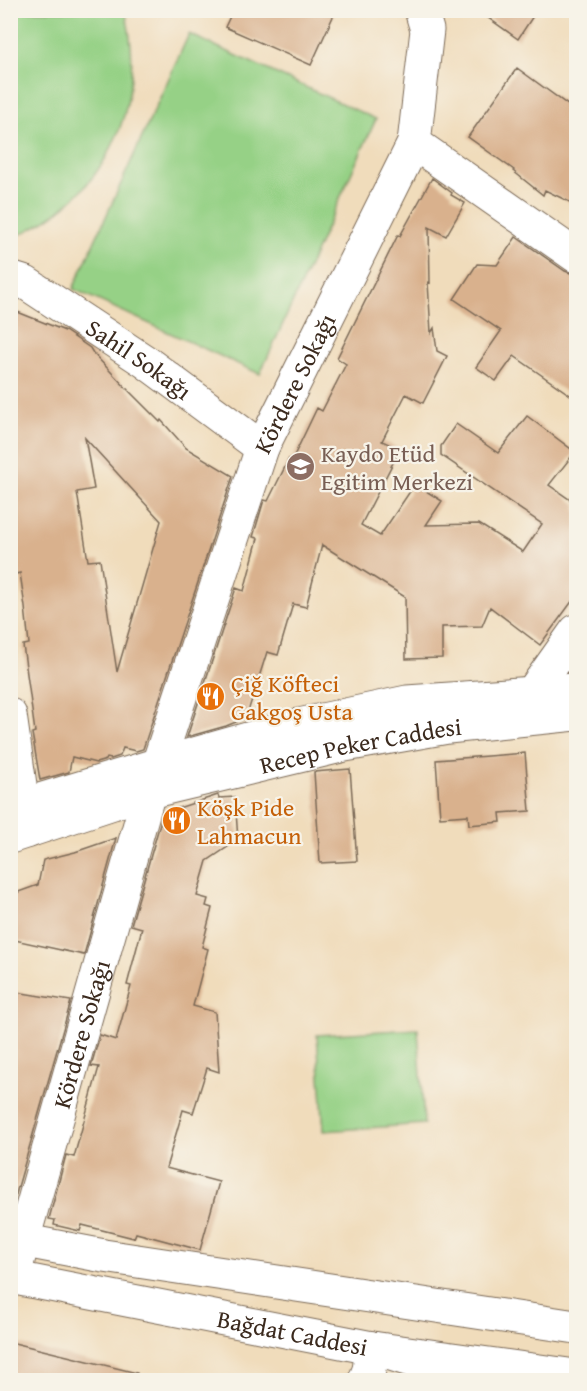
<svg xmlns="http://www.w3.org/2000/svg" width="587" height="1391" font-family="'Gentium Book Plus',serif">
<style>
.green{fill:#96d186;stroke:#687e52;stroke-width:1.5}
.building{fill:#d9b18d;fill-rule:evenodd}
.lines{fill:none;stroke-linecap:round;stroke-linejoin:round}
.minor-casing{stroke:#7a6855;stroke-width:35}
.major-casing{stroke:#7a6855;stroke-width:35}
.highway-casing{stroke:#7a6855;stroke-width:35}
.minor{stroke:#fff;stroke-width:33}
.major{stroke:#fff;stroke-width:33}
.highway{stroke:#fff;stroke-width:33}
.labels{text-anchor:middle;dominant-baseline:central;stroke-width:4.5;stroke-linejoin:round;paint-order:stroke}
.street-label{font-size:24px;fill:#3b2a1e;stroke:#f7f3e8}
.education-label{font-size:24px;fill:#785e54;stroke:#f7f3e8;text-anchor:start}
.food-label{font-size:24px;fill:#c56008;stroke:#f7f3e8;text-anchor:start}
</style>
<rect width="100%" height="100%" fill="#f7f3e8"/>
<filter id="ink" filterUnits="userSpaceOnUse"><feTurbulence type="fractalNoise" baseFrequency=".0167" numOctaves="2"/><feDisplacementMap in="SourceGraphic" scale="12" xChannelSelector="R" yChannelSelector="G"/><feConvolveMatrix kernelMatrix="1 2 1 2 8 2 1 2 1" color-interpolation-filters="sRGB"/></filter>
<filter id="wash" filterUnits="userSpaceOnUse"><feTurbulence type="fractalNoise" baseFrequency=".008" numOctaves="4" result="noise"/><feDisplacementMap in="SourceGraphic" scale="24" xChannelSelector="R" yChannelSelector="G"/><feGaussianBlur stdDeviation="1.35" result="paint"/><feColorMatrix in="noise" values="0 0 0 0 0 0 0 0 0 0 0 0 0 0 0 0 0 1.4 0 .05"/><feComposite in="paint" operator="in"/></filter>
<g filter="url(#wash)">
<rect width="100%" height="100%" fill="#f0dcbb"/>
<path class="green" d="M10,11H125C150,106 103,202 11,238Z
M189,34L376,119L260,374L73,289Z
M418,1029L424,1124L324,1131L317,1035Z"/>
<g id="blocks">
<path class="building" d="M233,10H336L311,65L225,27Z
M477,10H537L518,39Z
M517,68L576,111V205L545,190L543,195L513,171L514,170L468,137Z
M432,178L452,193L451,195L465,203L446,236L429,227L430,283L428,282L431,333L434,328L437,351L447,356L423,403L406,394L382,441L400,449L361,525L380,536L415,484L442,501L426,525L479,524L523,552L542,524L441,455V446L456,424L498,453L527,416L575,452L549,485L576,504V596L540,645L490,607L482,626L442,627V658L406,659L405,597L322,545L306,607L293,604L278,655L267,652L246,718L226,726L187,737L236,588L244,591L258,538L253,537L264,500L268,501L289,459L292,460L317,408L322,411L346,364L337,358L398,235L400,236Z
M516,237L565,271L576,275V399L514,356L496,381L476,367L501,331L454,299L477,264L497,265Z
M10,309L65,331L90,348L93,353L129,391L160,422L161,420L186,448L233,476L143,749L136,751L123,748L120,756L111,759L107,758L106,760L96,763L72,757L69,772L40,780L32,733L35,732L23,645L29,644L25,607L20,573L16,574L10,539ZM85,438L161,521L117,672L100,560L88,561L77,492L94,489Z
M525,753L530,811L500,813L501,822L469,825L468,815L440,817L436,760Z
M350,769L357,861L320,863L314,772Z
M218,795L219,798L235,797L238,840L207,861L197,896L208,899L206,906L212,908L202,947L208,949L193,1006L215,1012L219,1072L207,1068L193,1113L183,1110L166,1168L219,1182L200,1250L136,1233L134,1238L82,1225L80,1231L54,1225L55,1220L49,1219L66,1155L74,1157L99,1067L91,1066L100,1035L116,1040L131,986L127,985L142,928L131,925L163,813Z
M116,838L84,955L10,939V895L38,885L43,860L75,852Z
M10,991L71,1001L12,1208H10Z
M10,1342L137,1373L136,1380H10Z"/>
</g>
</g>
<g filter="url(#ink)">
<use href="#blocks" fill-opacity="0" stroke="#7a6855" stroke-width="1.5"/>
<g class="lines">
<defs>
<g id="minor">
<path d="M414,143L576,256"/>
<path id="s1" d="M10,278L26,283L146,362L262,448"/>
<path d="M10,715L23,806L29,831"/>
<path d="M534,717L532,693L576,631"/>
<path id="s2" d="M14,1277L23,1240L149,792L262,448L414,143L427,30L421,10"/>
<path d="M365,1380L369,1370L372,1348"/>
</g>
<g id="major">
<path d="M10,809L159,764L294,726L407,702L576,690"/>
<path id="s3" d="M10,837L113,803L149,792L345,745L448,727L576,714"/>
<path d="M10,1238L104,1256L576,1327"/>
<path id="s4" d="M10,1277L372,1348L576,1376"/>
</g>
<path id="highway" d="M372,1348L474,1380"/>
</defs>
<use href="#minor" class="minor-casing"/>
<use href="#major" class="major-casing"/>
<use href="#highway" class="highway-casing"/>
<use href="#minor" class="minor"/>
<use href="#major" class="major"/>
<use href="#highway" class="highway"/>
</g>
</g>
<defs>
<symbol id="school-disc" viewBox="-11 -11 22 22"><circle r="9.5" fill="#8d6e63" stroke="#f7f3e8"/><path d="M0-5L7-2L0 1L-7-2ZM-4 1L0 2.5L4 1V4Q0 6-4 4Z" fill="#fff"/></symbol>
<symbol id="restaurant-disc" viewBox="-11 -11 22 22"><circle r="9.5" fill="#e8710a" stroke="#f7f3e8"/><path d="M-5-6h1v4h1v-4h1v4h1v-4h1v5L-1.5 .5V6h-2V.5L-5-1ZM5-6V6H3V1.5H1.5Q1.5-4 5-6Z" fill="#fff"/></symbol>
</defs>
<g fill-rule="evenodd">
<use href="#school-disc" x="284" y="450" width="33" height="33"/>
<use href="#restaurant-disc" x="194" y="680" width="33" height="33"/>
<use href="#restaurant-disc" x="160" y="804" width="33" height="33"/>
</g>
<g class="labels">
<g class="street-label">
<text stroke="none"><textPath href="#s1" startOffset="153">Sahil Sokağı</textPath></text>
<text stroke="none"><textPath href="#s2" startOffset="938">Kördere Sokağı</textPath></text>
<text stroke="none"><textPath href="#s3" startOffset="363">Recep Peker Caddesi</textPath></text>
<text stroke="none"><textPath href="#s2" startOffset="252">Kördere Sokağı</textPath></text>
<text stroke="none"><textPath href="#s4" startOffset="288">Bağdat Caddesi</textPath></text>
</g>
<g class="education-label">
<text x="321" y="453">Kaydo Etüd<tspan x="321" dy="28">Egitim Merkezi</tspan></text>
</g>
<g class="food-label">
<text x="231" y="683">Çiğ Köfteci<tspan x="231" dy="28">Gakgoş Usta</tspan></text>
<text x="197" y="807">Köşk Pide<tspan x="197" dy="28">Lahmacun</tspan></text>
</g>
</g>
<rect width="587" height="1391" fill="none" stroke="#f7f3e8" stroke-width="36"/>
</svg>
